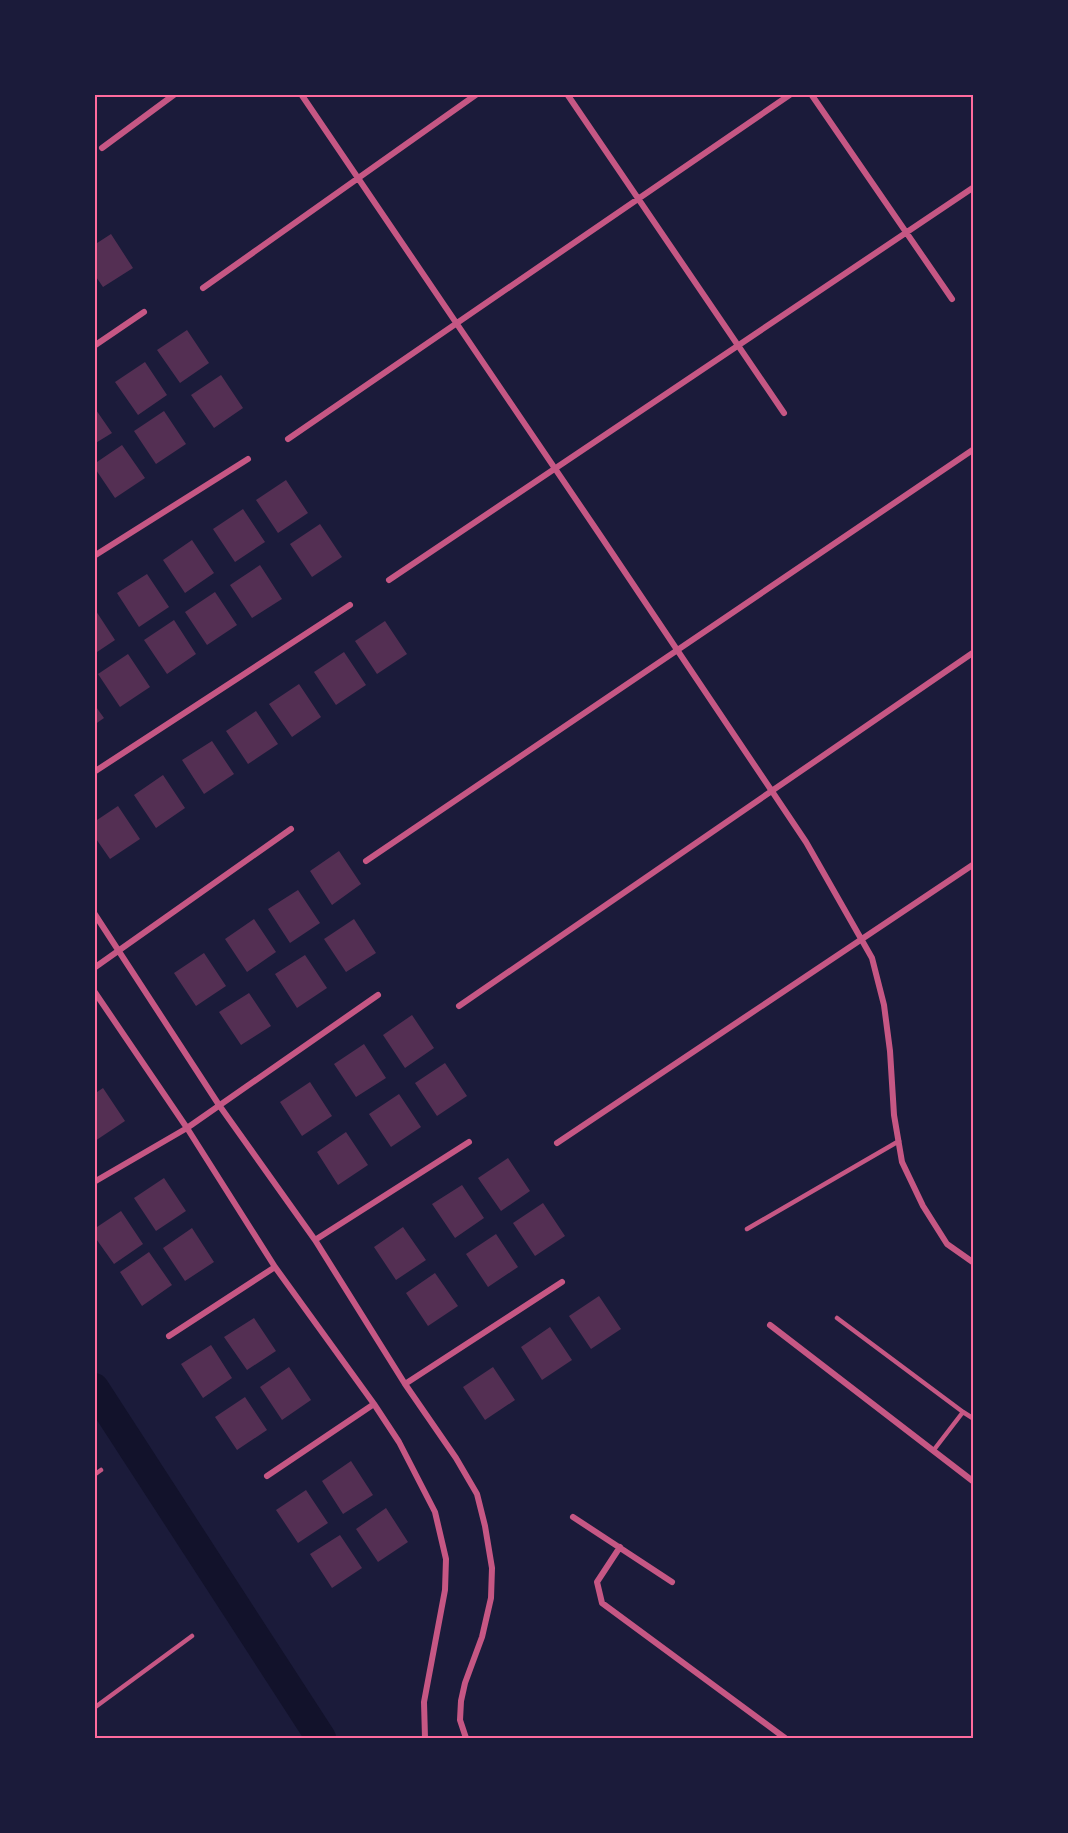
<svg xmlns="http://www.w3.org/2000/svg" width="1068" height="1833" font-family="'Varela Round',sans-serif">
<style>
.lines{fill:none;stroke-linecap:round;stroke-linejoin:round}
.canal{stroke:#12122b;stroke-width:30}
.building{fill:#542f53}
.service{stroke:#c65784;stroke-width:4.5}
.minor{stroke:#c65784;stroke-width:6}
.neatline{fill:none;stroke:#ff6b9d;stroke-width:2}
</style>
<rect width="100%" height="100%" fill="#1b1b3a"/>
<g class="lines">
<path class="canal" d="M94,1388L321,1738"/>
</g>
<path class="building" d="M111,234L133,268L103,287L94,274V245Z
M187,330L209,363L180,383L157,350Z
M145,362L167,395L138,415L115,382Z
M221,375L243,408L214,428L191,395Z
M94,407L112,433L94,444Z
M164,411L186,444L156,464L134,431Z
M122,445L145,478L115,498L94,467V464Z
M286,480L308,513L278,533L256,500Z
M243,509L265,542L235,562L213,529Z
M320,524L342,557L312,577L290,544Z
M192,540L214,573L185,593L163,560Z
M260,565L282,599L252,618L230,585Z
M147,574L169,607L139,627L117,593Z
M215,592L237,625L207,645L185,612Z
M94,608L115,640L94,654Z
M174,620L196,654L167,674L144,640Z
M385,621L407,654L377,674L355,641Z
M344,652L366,685L336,705L314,672Z
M128,654L150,687L120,707L98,674Z
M299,684L321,717L292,737L269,704Z
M94,704L104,718L94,725Z
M256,711L278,744L248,764L226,731Z
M212,741L234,774L204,794L182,760Z
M163,775L185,808L156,828L134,795Z
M118,806L140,839L110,859L94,836V822Z
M339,851L361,884L332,905L310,871Z
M298,890L320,923L290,943L268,909Z
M254,919L276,952L247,972L225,939Z
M354,919L376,953L346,972L324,939Z
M204,953L226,986L196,1006L174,973Z
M305,955L327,988L297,1008L275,974Z
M249,993L271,1026L241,1045L219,1012Z
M412,1015L434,1048L405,1068L383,1035Z
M364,1044L386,1078L356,1097L334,1064Z
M445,1063L467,1096L437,1116L415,1083Z
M310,1082L332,1116L302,1136L280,1102Z
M103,1088L125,1121L95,1141L94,1094Z
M399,1094L421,1127L391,1147L369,1114Z
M346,1132L368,1165L338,1185L317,1152Z
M508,1158L530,1191L501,1211L478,1178Z
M164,1178L186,1211L156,1231L134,1198Z
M462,1185L484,1218L455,1238L432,1204Z
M543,1203L565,1236L535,1256L513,1223Z
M121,1211L143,1244L114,1264L94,1236V1229Z
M403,1227L426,1260L396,1280L374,1247Z
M192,1228L214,1262L185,1281L163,1248Z
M496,1234L518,1267L488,1287L466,1254Z
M149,1252L172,1285L142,1306L120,1272Z
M435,1273L458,1306L428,1326L406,1293Z
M599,1296L621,1329L591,1349L569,1316Z
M254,1318L276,1351L247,1370L224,1337Z
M550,1327L572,1360L542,1380L521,1347Z
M211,1345L232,1378L203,1398L181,1364Z
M289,1367L311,1400L282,1420L260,1387Z
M493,1367L515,1400L485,1420L463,1387Z
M245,1397L267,1430L237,1450L215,1417Z
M351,1461L373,1495L343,1514L322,1481Z
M306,1490L328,1523L298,1543L276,1510Z
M386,1508L408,1542L378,1562L356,1529Z
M340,1535L362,1568L332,1588L310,1554Z"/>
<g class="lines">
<path class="service" d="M747,1229L899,1141
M837,1318L963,1412
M933,1451L963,1412L974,1419
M94,1475L101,1470
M94,1708L192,1636"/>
<path class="minor" d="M301,94L598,532L806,842L872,958L884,1005L890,1051L894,1115L902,1162L923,1206L947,1244L974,1263
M567,94L784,413
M811,94L952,299
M102,148L175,94
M203,288L477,94
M94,346L144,312
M288,439L791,94
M94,556L248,459
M389,580L974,187
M94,772L350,605
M366,861L974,449
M94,913L219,1105L315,1240L405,1384L456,1458L477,1494L485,1526L492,1568L491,1598L482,1637L465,1683L461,1701L460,1720L466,1738
M94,968L291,829
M94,991L187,1128L275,1267L374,1404L399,1442L435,1512L446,1559L445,1590L424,1702L425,1738
M459,1006L974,652
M557,1143L974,864
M94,1182L187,1128L378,995
M315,1240L469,1142
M770,1325L974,1482
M169,1336L275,1267
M405,1384L562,1282
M267,1476L374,1404
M573,1517L672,1582
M620,1547L597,1582L602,1603L785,1738"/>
</g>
<rect width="1068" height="1833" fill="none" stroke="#1b1b3a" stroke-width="192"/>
<rect x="96" y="96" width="876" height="1641" class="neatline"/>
</svg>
